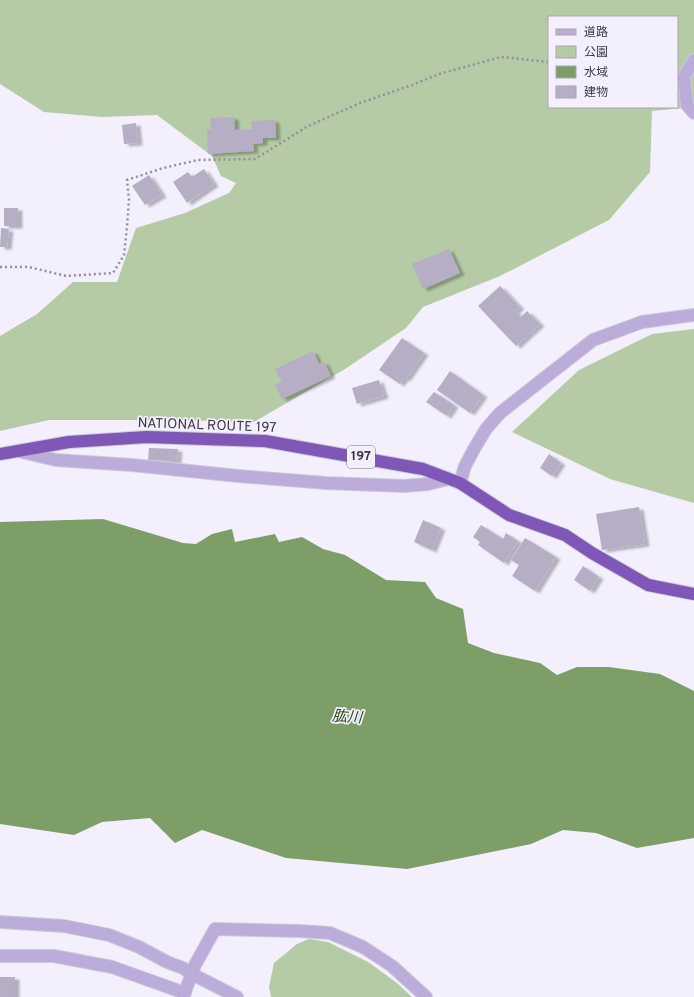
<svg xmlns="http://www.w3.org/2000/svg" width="694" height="997" font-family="Overpass,'Noto Sans JP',sans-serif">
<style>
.green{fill:#b4cba5;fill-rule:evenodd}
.water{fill:#7d9f67}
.building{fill:#b5aec4;filter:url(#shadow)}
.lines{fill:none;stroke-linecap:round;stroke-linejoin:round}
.minor-casing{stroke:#cecad7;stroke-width:14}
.highway-casing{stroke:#cecad7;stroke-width:14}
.path{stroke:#928f9a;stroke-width:2.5;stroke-dasharray:2 3;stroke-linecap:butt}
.minor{stroke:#bbacd9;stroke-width:12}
.highway{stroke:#7e57b7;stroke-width:12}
.labels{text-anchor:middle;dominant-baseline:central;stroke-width:3.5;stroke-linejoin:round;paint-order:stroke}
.shield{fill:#f3effd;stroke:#726f79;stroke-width:1}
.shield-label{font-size:13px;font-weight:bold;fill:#3b3841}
.street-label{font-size:14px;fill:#3b3841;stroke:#f3effd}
.water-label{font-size:15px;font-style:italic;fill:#2a490d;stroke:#f3effd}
</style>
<defs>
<filter id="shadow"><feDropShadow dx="4.5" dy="2.5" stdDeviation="1" flood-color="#0004"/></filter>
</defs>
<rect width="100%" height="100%" fill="#f3effd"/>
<path class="green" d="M0,0H694V107L652,111L650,172L609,220L500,276L423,307L406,328L345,369L254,422L174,420H49L0,431V336L37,314L73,282H117L136,228L185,213L229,193L236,183L221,176L212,156L157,115L102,117L44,112L0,84ZM549,17H677V107H549Z
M694,329V503L610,479L512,432L579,370L652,334Z
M309,939L328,942L368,962L397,983L412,997H271L269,987L274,963L297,944Z"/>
<path class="water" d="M103,519L183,543L196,544L212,534L232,529L235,542L275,534L279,542L302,537L323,549L345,555L386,580L425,582L436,598L463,609L468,643L494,653L540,663L557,675L577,667H609L660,674L694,691V838L637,848L596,833L563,830L531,844L407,869L286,858L202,830L175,843L150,818L102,822L74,835L0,824V522Z"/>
<path class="building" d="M234,117L235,130L252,129L251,121L275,120L276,138H263V143L253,144L254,151L208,154L207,129H211L210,118Z
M136,123L138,143L124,144L122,125Z
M204,169L214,184L187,203L173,182L188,172L192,177Z
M149,175L162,195L145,205L132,186Z
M4,208H18V226H4Z
M1,228L9,229L7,247H0Z
M449,249L460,273L423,289L412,264Z
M500,286L520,307L515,311L521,317L527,311L540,324L516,346L478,306Z
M402,338L424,353L406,379L404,378L400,384L379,370Z
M313,351L319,364L324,362L331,376L282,399L275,385L282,382L275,369Z
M450,371L483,395L470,413L437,390Z
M379,380L384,396L357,404L352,388Z
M434,392L454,405L447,416L426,402Z
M149,448L178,449L177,461L148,460Z
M549,454L561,463L552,476L540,468Z
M639,507L645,544L602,550L596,514Z
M423,520L441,528L432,550L414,542Z
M481,525L503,539L506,533L518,541L504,563L478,545L480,542L473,537Z
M525,538L556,557L535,591L512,576L519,565L511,560Z
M583,566L599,577L590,591L574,580Z
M0,977H15V997H0Z"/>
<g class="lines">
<defs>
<path id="minor" d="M694,60L684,77L687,105L694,113
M18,451L56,460L132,465L238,476L326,483L404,486L428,484L448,479
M460,483L465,466L474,449L486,429L500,413L593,340L642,322L694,315
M0,922L64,926L109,935L139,947L167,962L183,968L192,974L237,997
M0,956H54L112,967L185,993
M183,997L195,965L215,929L299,931L330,933L363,947L392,966L426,997"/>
<path id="highway" d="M0,454L69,442L147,437L265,441L423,469L460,483L509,515L565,535L592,553L648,585L694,594"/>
</defs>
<use href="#minor" class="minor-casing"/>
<use href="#highway" class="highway-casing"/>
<path class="path" d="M0,267H29L66,276L113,273L124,255L127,227L129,199L127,180L163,168L198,160L255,159L308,126L360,103L412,85L439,74L501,57L549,62"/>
<use href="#minor" class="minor"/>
<use href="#highway" class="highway"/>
</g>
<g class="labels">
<rect class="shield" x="347" y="446" width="28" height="22" rx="3"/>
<g class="shield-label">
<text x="361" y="457">197</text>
</g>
<g class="street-label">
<text transform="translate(207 426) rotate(2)">NATIONAL ROUTE 197</text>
</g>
<g class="water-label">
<text transform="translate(347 718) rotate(4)">肱川</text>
</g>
</g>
<rect x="548" y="16" width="130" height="92" fill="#f3effd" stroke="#a9a6b2"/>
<rect x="556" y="29" width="20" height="6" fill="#bbacd9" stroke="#a9a6b2"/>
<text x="584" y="36" font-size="12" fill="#3b3841">道路</text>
<rect x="556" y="46" width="20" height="12" fill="#b4cba5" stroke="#a9a6b2"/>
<text x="584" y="56" font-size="12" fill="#3b3841">公園</text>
<rect x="556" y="66" width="20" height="12" fill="#7d9f67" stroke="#a9a6b2"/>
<text x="584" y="76" font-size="12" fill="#3b3841">水域</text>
<rect x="556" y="86" width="20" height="12" fill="#b5aec4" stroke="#a9a6b2"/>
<text x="584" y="96" font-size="12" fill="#3b3841">建物</text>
</svg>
